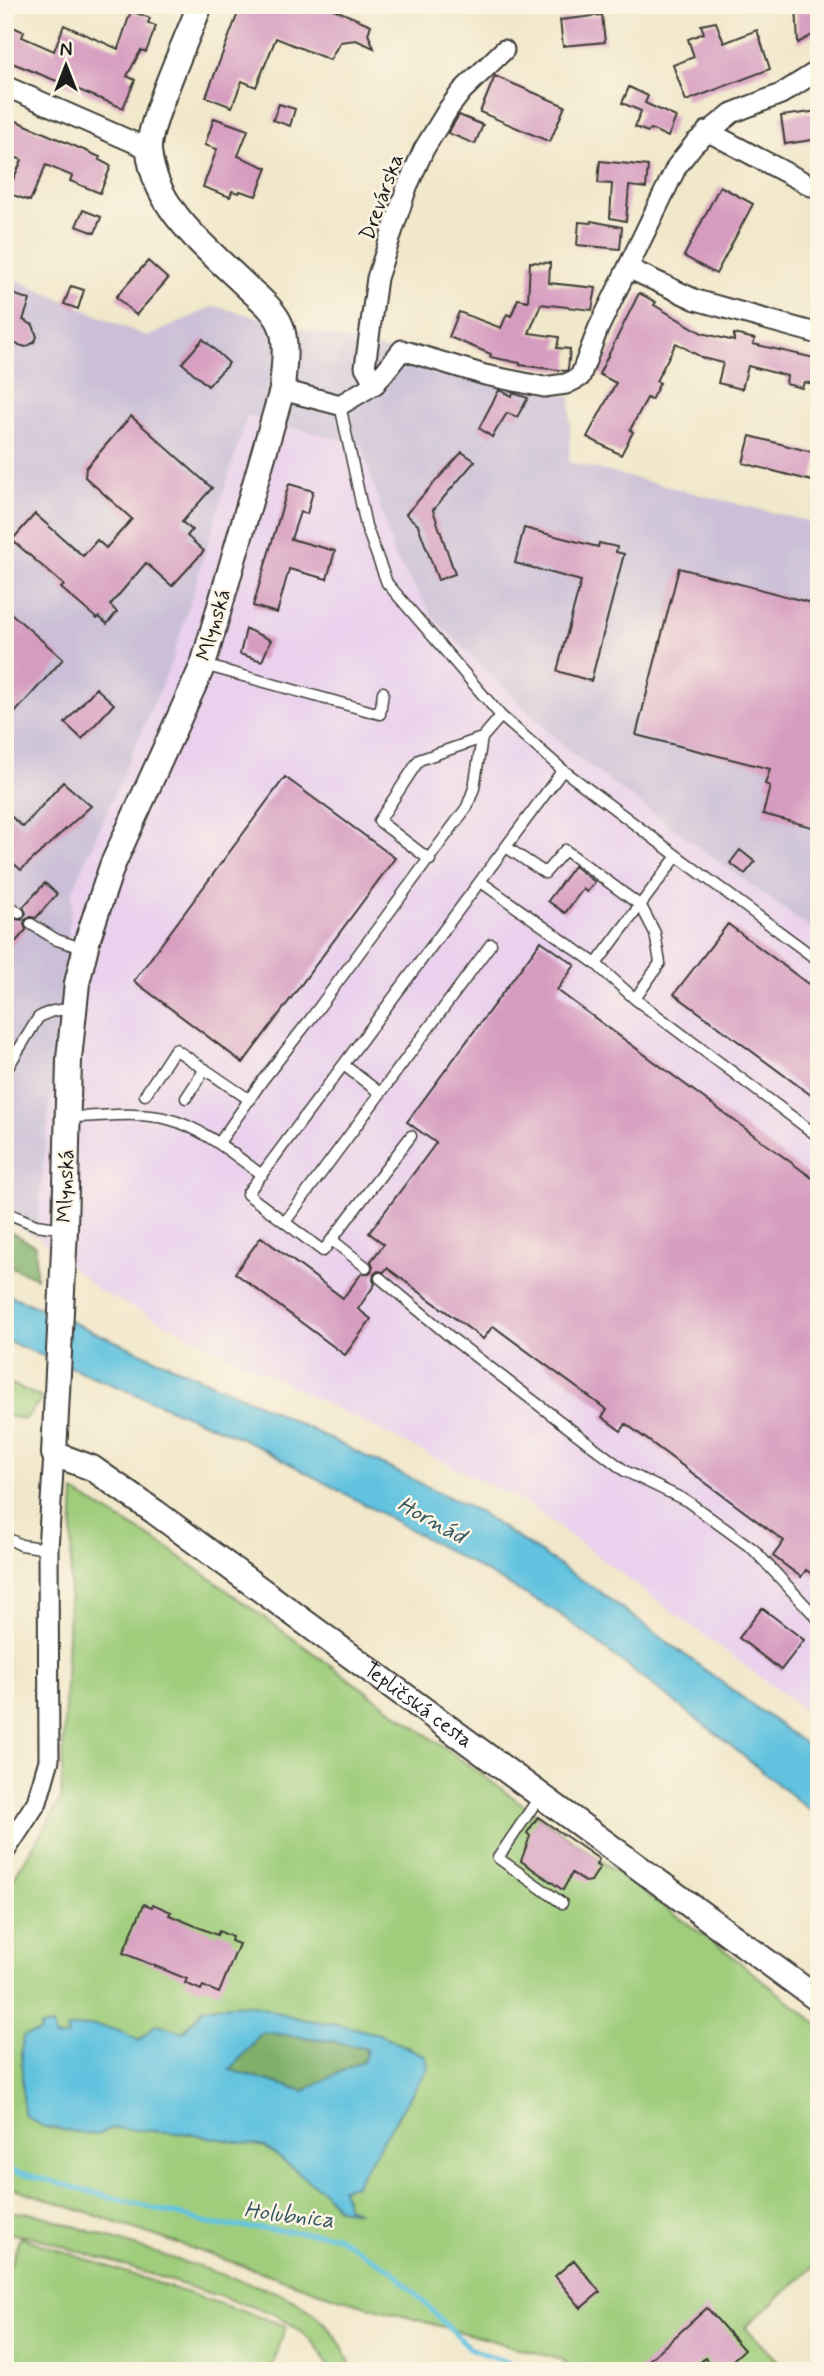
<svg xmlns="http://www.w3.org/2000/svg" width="824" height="2376" font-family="Mynerve,sans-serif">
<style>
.built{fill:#ead1ed}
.industrial{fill:#cabfd7}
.green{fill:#9fcd7b;stroke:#5e744c;stroke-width:2}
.forest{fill:#7fb06b;stroke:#4e6644;stroke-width:2}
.water{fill:#61c2df;stroke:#3e6f7e;stroke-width:2;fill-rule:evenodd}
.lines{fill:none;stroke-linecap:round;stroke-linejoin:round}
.stream{stroke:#61c2df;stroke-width:5}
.building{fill:#d69cc0}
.service-casing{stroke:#3c3a36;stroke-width:13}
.minor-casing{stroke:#3c3a36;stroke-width:23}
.tertiary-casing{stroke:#3c3a36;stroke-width:28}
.service{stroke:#fff;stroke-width:10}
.minor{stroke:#fff;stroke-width:19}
.tertiary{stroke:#fff;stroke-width:24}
.labels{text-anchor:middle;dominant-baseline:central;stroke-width:5;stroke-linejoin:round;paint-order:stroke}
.street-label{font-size:21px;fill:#1c1c1c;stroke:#fcf5e5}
.water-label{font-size:23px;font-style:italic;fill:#345660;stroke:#fcf5e5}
</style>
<rect width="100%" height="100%" fill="#fcf5e5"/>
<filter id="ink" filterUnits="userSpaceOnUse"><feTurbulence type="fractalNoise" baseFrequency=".0143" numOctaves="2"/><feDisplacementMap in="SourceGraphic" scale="14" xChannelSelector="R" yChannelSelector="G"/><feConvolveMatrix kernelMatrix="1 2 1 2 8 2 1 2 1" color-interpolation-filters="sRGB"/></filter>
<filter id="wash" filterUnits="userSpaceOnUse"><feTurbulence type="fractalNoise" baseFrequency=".00686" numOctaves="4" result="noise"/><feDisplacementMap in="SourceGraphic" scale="28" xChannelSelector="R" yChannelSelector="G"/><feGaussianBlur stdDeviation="1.57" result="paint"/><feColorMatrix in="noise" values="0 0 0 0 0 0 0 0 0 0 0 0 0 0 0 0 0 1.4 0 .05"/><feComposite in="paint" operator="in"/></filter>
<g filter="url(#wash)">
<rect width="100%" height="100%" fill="#f1e7ca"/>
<path class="built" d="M246,416L362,445L394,556L437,622L567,750L819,935V1721L528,1504L98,1290L36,1236L73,890L172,661Z"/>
<path class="industrial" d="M5,275L148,337L214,306L571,397L569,462L810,522L819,489V935L567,750L437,622L394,556L362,445L247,416L172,661L73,890L36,1236L5,1220Z"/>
<path class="green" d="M5,1381L42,1398L26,1419L5,1416Z
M74,1492L168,1548L727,1952L819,2025V2262L745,2327L788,2371H573L562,2360L335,2297L5,2185V1886L10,1884L61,1800Z
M5,2212L32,2213L49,2218L282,2294C316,2310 341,2334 353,2371H330C320,2343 297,2325 271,2313L38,2238L5,2233Z
M20,2237L286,2326L271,2371H5V2281Z"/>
<path class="forest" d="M5,1229L36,1246V1278L5,1264Z
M262,2032L328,2040L367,2049L364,2060L304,2091L230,2070Z"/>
<path class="water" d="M5,1293L257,1403L475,1510L597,1590L819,1754V1818L719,1736L557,1612L384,1515L246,1440L5,1340Z
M249,2004L301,2019L337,2024L379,2034L426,2056L428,2068L355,2185L342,2188L347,2207L359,2212L338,2209L325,2193L265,2147L192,2134L112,2128L97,2135L44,2127L24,2115L21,2053L23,2036L40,2032V2027L52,2025L55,2038L68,2036L67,2029C93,2021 116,2027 139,2041L156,2024C165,2025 176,2032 184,2031L203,2009L214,2006ZM262,2032L328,2040L367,2049L364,2060L304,2091L230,2070Z"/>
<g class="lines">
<path class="stream" d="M5,2169L216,2225L334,2235L392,2270L469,2348L531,2371"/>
</g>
<g id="blocks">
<path class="building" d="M241,5H324L371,25L368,34L374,48L356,40L340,42L330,60L276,38L256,87L242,81L232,107L206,97Z
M796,5H809L819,22V31L798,43Z
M131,11L150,18L148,23L156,26L146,52L141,50L127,76L135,80L123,108L5,60V23L24,32L22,37L54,51L64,25L118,49Z
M602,15L605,42L563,46L560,20Z
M716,22L724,43L757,30L770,69L686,101L673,65L694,57L688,39L704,33L701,25Z
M495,76L565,106L550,142L480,112Z
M629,87L648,96L645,103L676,117L668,137L651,129L648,132L635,127L641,111L622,103Z
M279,104L295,109L290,126L273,120Z
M819,111V139L785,144L781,116Z
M459,115L483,125L475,144L448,133Z
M5,116L100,157L99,160L111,166L100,193L70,181L72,176L46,165L30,201L7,193L22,160L5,153Z
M214,118L248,130L238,156L267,168L256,196L240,191L239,193L232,191L230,197L203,187L217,149L205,145Z
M600,161L648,166L646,188L629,186L626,221L610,218L612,184L598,183Z
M720,186L753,204L716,274L684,256Z
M83,210L101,217L95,233L76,226Z
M591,221L622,227L620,249L577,245L579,222L591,223Z
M148,261L168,279L136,315L116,297Z
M530,262L550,263L549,283L596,288L592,310L541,304L529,333L559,337L557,348L570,349L568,369L566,371L520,365V363L490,357L491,354L449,337L459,312L501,328L507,314L511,316L518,299L528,301Z
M71,286L84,290L78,309L64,304Z
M5,291L30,300L23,320L33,325L37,337L34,342L26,347L5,341Z
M639,293L656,302L654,305L702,333L734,341V334L755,339L753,344L819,359V385L804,382L802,388L786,384L787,376L748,366L742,389L718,383L723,363L703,358L676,343L656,381L660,383L651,400L647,398L630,430L633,432L621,455L587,437L616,383L599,374Z
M203,339L229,363L208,386L182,363Z
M499,390L512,396L513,393L528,398L517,417L507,413L492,437L479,428Z
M131,416L212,488L182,522L192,530L187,536L204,551L172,586L146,563L110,605L117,612L107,624L99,617L97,619L61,588L64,585L12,540L35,514L83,556L97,540L106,548L132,519L85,477L86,468Z
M750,436L819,454L812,481L743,463Z
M462,452L475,461L433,510L455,574L438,580L418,525L406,514Z
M289,484L313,491L307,514L300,512L291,539L335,551L327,579L289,569L277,613L253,606Z
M524,528L598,547L599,543L617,547L616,552L624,554L591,681L557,671L581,581L515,563Z
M679,568L819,605V829L763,814L770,786L765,784L770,769L636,735Z
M5,608L63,659L5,724Z
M246,629L271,640L262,661L240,654Z
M96,688L114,704L82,739L65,723Z
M285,777L395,858L243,1063L134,981Z
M63,782L91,806L21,870L5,856V811L23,827Z
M740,850L755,862L745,874L730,863Z
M574,866L595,882L587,892L583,889L565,913L548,901Z
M45,883L57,894L36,918L31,917L25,920L24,924L26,930L5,954V912L15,919L22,920L26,913L23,907Z
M728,924L819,992V1101L674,994Z
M541,941L575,965L557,990L819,1183V1579L806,1570L801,1577L773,1556L784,1541L626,1424L621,1431L602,1417L607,1410L493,1326L483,1339L387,1268L384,1272L378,1271L374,1274L373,1280L375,1284L358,1309L371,1319L345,1355L235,1273L261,1237L343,1298L362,1273L366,1274L371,1272L373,1267L371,1261L384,1244L369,1233L436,1143L407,1122Z
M762,1608L804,1640L781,1670L739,1638Z
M538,1817L599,1859L596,1865L600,1867L591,1881L585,1882L572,1873L563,1890L521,1861L530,1836L527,1833Z
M144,1904L152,1907L153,1904L171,1912L169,1915L217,1935L219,1931L232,1937L231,1941L239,1944L219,1993L203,1986L201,1990L185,1983L187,1979L123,1953Z
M574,2260L600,2292L581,2308L555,2276Z
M707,2308L744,2350L721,2371H716L705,2358L691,2371H637Z"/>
</g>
</g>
<g filter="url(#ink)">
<use href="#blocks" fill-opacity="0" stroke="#3c3a36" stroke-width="2"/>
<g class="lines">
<defs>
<path id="service" d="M340,405L366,526L387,583L501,716L563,770L677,856L596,964
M204,665L380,714L383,692
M506,847L545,873L565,850L641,906L655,933L660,963L635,999
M677,856L819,961
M430,860L379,821L419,760L482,738
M481,882L596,964L635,999L819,1137
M5,902L19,913
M31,924L57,940L85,949
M345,1066L380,1093
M5,1072L38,1018C50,1010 59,1009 73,1010
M145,1095L175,1049L250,1100
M186,1098L205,1069
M69,1117C99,1117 139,1111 168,1119C203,1128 233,1154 262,1175
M411,1136L323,1251L247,1194L563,770
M219,1143L262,1081L312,1017L467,807L474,788L482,738L501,716
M5,1212L36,1225L65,1229
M285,1222L491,944
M332,1240L366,1267
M380,1278L454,1340L625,1471L687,1501L753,1549L819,1620
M5,1537L21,1545L48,1549
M540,1796L498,1858L562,1903"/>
<path id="minor" d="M5,86L149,149
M707,131L811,186H819
M628,268L696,300L819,334
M375,384L365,367L377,278L407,187L424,149L449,108L462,91L504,50
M282,390L340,405L375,384L402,350L485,375L544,387L566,384L580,377L598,329L677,166L695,143L732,113L781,94L819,70
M5,1851L37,1802L49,1760L48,1549L54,1454"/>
<g id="tertiary">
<path id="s1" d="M200,5C189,34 147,125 149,151C155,210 207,248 246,286C258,297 275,310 281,326C288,345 283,370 282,390L203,665L112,866L88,938L77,983L69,1059L65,1229L54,1454L92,1468L155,1512L819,2000"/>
</g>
</defs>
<use href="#service" class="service-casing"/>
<use href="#minor" class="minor-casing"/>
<use href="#tertiary" class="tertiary-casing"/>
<use href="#service" class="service"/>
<use href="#minor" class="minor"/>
<use href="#tertiary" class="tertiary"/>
</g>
</g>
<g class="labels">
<g class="street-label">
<text transform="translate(382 197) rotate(-70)">Drevárska</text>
<text transform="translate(214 625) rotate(-73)">Mlynská</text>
<text transform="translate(66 1186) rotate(-88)">Mlynská</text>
<text stroke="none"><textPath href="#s1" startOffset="1988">Tepličská cesta</textPath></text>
</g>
<g class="water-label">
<text transform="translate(431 1521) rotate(29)">Hornád</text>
<text transform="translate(289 2216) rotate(7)">Holubnica</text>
</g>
</g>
<rect width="824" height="2376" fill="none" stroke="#fcf5e5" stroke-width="28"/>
<g transform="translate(66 66)" stroke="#fcf5e5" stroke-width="5" paint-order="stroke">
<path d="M0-5L12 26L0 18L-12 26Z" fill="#1c1c1c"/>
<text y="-10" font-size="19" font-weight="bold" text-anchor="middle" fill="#1c1c1c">N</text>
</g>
</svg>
